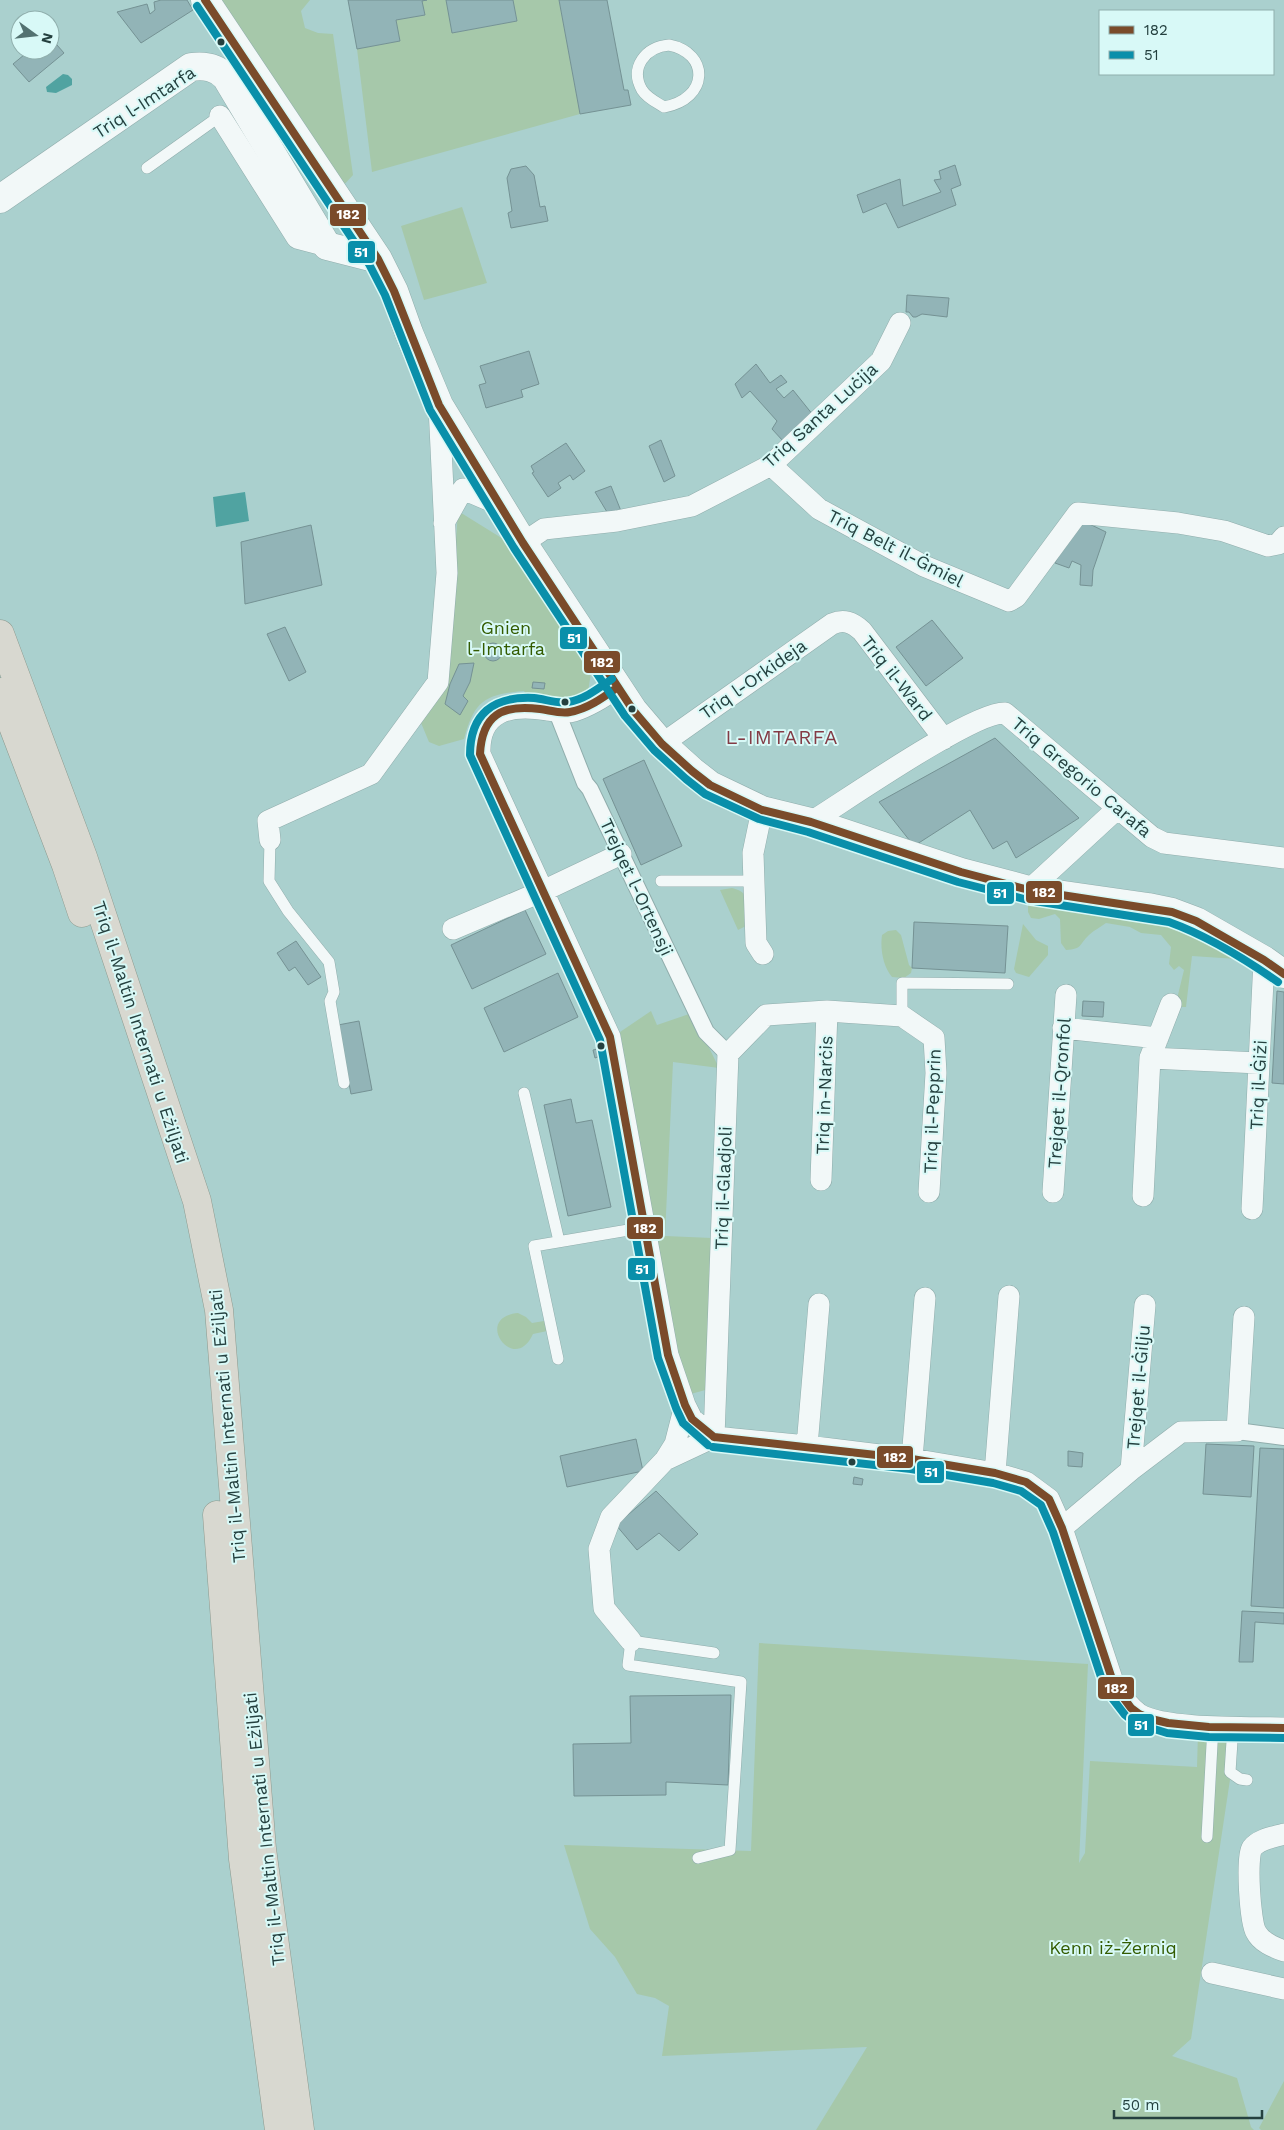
<svg xmlns="http://www.w3.org/2000/svg" width="1284" height="2130" font-family="'Work Sans',sans-serif">
<style>
.green{fill:#a6c8aa}
.water{fill:#50a3a1}
.building{fill:#92b4b7;stroke:#759294}
.lines{fill:none;stroke-linecap:round;stroke-linejoin:round}
.service-casing{stroke:#90adac;stroke-width:12}
.pedestrian-casing{stroke:#90adac;stroke-width:18}
.minor-casing{stroke:#90adac;stroke-width:22}
.tertiary-casing{stroke:#90adac;stroke-width:29}
.trunk-casing{stroke:#8d998e;stroke-width:29}
.service{stroke:#f2f8f8;stroke-width:11}
.pedestrian{stroke:#f2f8f8;stroke-width:16}
.minor{stroke:#f2f8f8;stroke-width:21}
.tertiary{stroke:#f2f8f8;stroke-width:28}
.trunk{stroke:#d8d8d0;stroke-width:28}
.bus-1-casing{stroke:#d8f9f7;stroke-width:11}
.bus-2-casing{stroke:#d8f9f7;stroke-width:11}
.bus-1{stroke:#7a4b2a;stroke-width:8}
.bus-2{stroke:#098faa;stroke-width:8}
.bus-dot{fill:#24403f;stroke:#d8f9f7;stroke-width:2}
.labels{text-anchor:middle;dominant-baseline:central;stroke-width:4;stroke-linejoin:round;paint-order:stroke}
.street-label{font-size:18px;fill:#24403f;stroke:#d8f9f7}
.park-label{font-size:18px;fill:#335b00;stroke:#d8f9f7}
.quarter-label{font-size:20px;letter-spacing:1px;fill:#833b45;stroke:#d8f9f7}
.line-badge{stroke:#d8f9f7;stroke-width:2}
.badge-label{font-size:14px;text-anchor:middle;font-weight:bold;fill:#fff}
</style>
<rect width="100%" height="100%" fill="#aad0ce"/>
<path class="green" d="M213,0H310L301,11L305,28L318,33L333,34L353,175L342,187Z
M427,0H446L453,33L517,21L513,0H559L580,114L372,172L357,49L400,41L396,20L425,15L422,1Z
M462,207L487,283L424,300L401,226Z
M458,511L508,542L592,666L588,692L561,706L531,701L524,691C485,694 474,701 464,739L439,746L429,742L419,718L451,611Z
M732,888C753,893 748,907 748,925L738,930L720,890Z
M1028,901L1166,919L1252,960L1192,956L1186,1007H1175L1184,970L1179,966L1174,970L1169,964L1171,947L1161,935L1141,933L1130,927L1106,923C1101,927 1094,930 1089,935C1079,944 1083,949 1066,950L1061,943L1060,919L1055,914L1039,919L1031,918L1028,912Z
M1023,924L1036,940L1048,946V955L1029,977L1016,973L1014,969Z
M896,930L901,935L909,965L912,968L911,973L904,978L892,977C883,966 880,949 882,935L888,931Z
M651,1011L657,1025L692,1013L719,1068L673,1062L665,1236L712,1238L709,1389L687,1395L673,1338L620,1032Z
M518,1313L526,1317L532,1323L550,1320L552,1330L533,1334C514,1376 472,1317 518,1313Z
M759,1643L1088,1664L1079,1863L1085,1853L1090,1761L1197,1767L1198,1733H1237L1191,2039L1172,2056L1237,2078L1251,2127L1254,2130H816L867,2047L662,2056L669,2006L655,1998L637,1994L615,1957L590,1929L564,1845L751,1851Z
M1284,2081V2130H1261L1259,2128Z"/>
<path class="water" d="M63,74L68,75L72,79V85L56,93L47,92L46,87Z
M245,492L249,521L216,527L213,497Z"/>
<path class="building" d="M161,0H187L193,10L141,43L117,12L147,4L150,14L155,10L154,2Z
M348,0H427L422,1L425,15L396,20L400,41L357,49Z
M446,0H513L517,21L452,33Z
M559,0H607L624,90H628L631,105L580,114Z
M50,37L64,53L29,82L13,64L30,50H50Z
M955,165L961,185L951,189L956,205L898,228L886,203L863,213L857,195L900,179L903,206L941,192L934,180L941,179L939,171Z
M526,166L534,175L540,207L545,206L548,221L511,228L508,213L512,211L507,178L511,169Z
M907,295L949,298L947,317L922,314L916,317H913L909,312H906Z
M529,351L539,384L521,390L523,397L486,408L479,385L486,383L480,366Z
M756,364L770,383L781,375L787,382L776,389L784,398L793,390L813,415L783,441L772,429L777,421L750,391L742,398L735,384Z
M661,440L675,476L664,482L649,446Z
M566,443L585,471L573,480L570,475L558,483L561,488L548,497L532,473L534,472L531,466Z
M611,486L621,511L607,512L595,492Z
M1077,518L1106,532L1093,570L1092,586L1080,585L1081,565L1072,561L1069,568L1055,563Z
M311,525L322,585L245,604L241,542Z
M932,620L963,658L926,686L896,647Z
M285,627L306,672L289,681L267,634Z
M484 652a9 9 0 1 1 18 0a9 9 0 1 1-18 0Z
M474,663L470,682L463,696L468,701L460,715L445,704L450,684L459,664Z
M533,682L545,683L544,689L532,688Z
M995,738L1079,818L1016,858L1007,841L993,849L970,810L914,846L879,802Z
M644,760L682,846L641,865L603,779Z
M525,910L546,954L472,989L451,945Z
M914,922L1008,926L1005,973L912,968Z
M296,941L321,977L308,985L295,967L289,971L277,953Z
M558,973L578,1017L504,1052L484,1008Z
M1277,991L1284,992V1084L1272,1083Z
M1083,1001L1104,1002L1103,1017L1082,1016Z
M359,1021L372,1090L351,1094L338,1025Z
M598,1049L600,1056L595,1058L593,1050Z
M571,1099L576,1123L592,1120L611,1207L568,1216L544,1105Z
M636,1439L643,1471L567,1487L560,1456Z
M1206,1444L1254,1446L1251,1497L1203,1494Z
M1260,1448L1284,1449V1608L1251,1606Z
M1068,1451L1083,1453L1082,1467L1068,1466Z
M854,1477L863,1479L862,1485L853,1484Z
M656,1491L698,1534L679,1551L659,1533L637,1550L616,1525Z
M1242,1611L1284,1613V1624L1255,1622L1253,1662H1239Z
M731,1695L728,1785L666,1782V1795L574,1796L573,1744L631,1743L630,1696Z"/>
<g class="lines">
<defs>
<path id="service" d="M669,45C710,53 709,99 664,107C656,102 647,98 642,90C629,67 646,47 669,45Z
M147,168L220,116
M270,840L269,881L288,911L329,962L334,992L330,1001L344,1083
M661,881H754
M902,1016V983L1008,984
M524,1093L559,1241
M558,1359L534,1246L646,1227
M1233,1726L1230,1772L1240,1779L1247,1780
M1207,1837L1213,1726
M698,1858L730,1850L741,1682L628,1665L631,1641L714,1653"/>
<path id="pedestrian" d="M557,712L585,783L590,789L706,1032L728,1054
M1237,1431L1284,1437"/>
<path id="minor" d="M220,116L297,238L327,246
M771,465L819,509L924,566L1009,601L1016,597L1078,513L1178,523L1224,531L1268,546L1278,544L1284,537
M444,523L463,489L500,505
M523,543L544,529L617,521L692,506L771,465L881,361L900,323
M618,687C604,697 590,706 574,711C565,714 556,711 547,710C511,704 478,710 480,754L610,1037L668,1355L685,1405L692,1419L714,1437
M662,744L832,624C844,619 852,622 862,631L944,739
M762,810L753,853L756,943L763,954
M811,822C845,801 974,711 1005,713L1152,837L1164,843L1284,858
M270,840L268,821L371,774L438,682L447,573L439,406
M1029,890L1118,808
M453,929L543,891L621,854
M1063,1028L1158,1038
M1150,1058L1259,1063
M821,1180L827,1011
M1053,1192L1066,995
M1143,1196L1150,1058L1171,1004
M1252,1209L1264,960
M714,1437L728,1054L766,1015L827,1011L902,1016L934,1038L936,1073L929,1192
M714,1437L807,1446L912,1459L995,1473L1026,1482L1049,1499L1062,1528L1114,1685C1121,1696 1128,1706 1139,1714C1165,1730 1251,1727 1284,1728
M807,1446L819,1304
M912,1459L925,1298
M665,1460L675,1444L685,1405
M1131,1470L1145,1305
M995,1473L1009,1296
M1062,1528L1131,1470L1181,1432L1237,1431L1244,1317
M631,1641L604,1608L599,1549L611,1517L665,1460L714,1437
M1284,1834C1274,1837 1259,1839 1252,1848C1246,1857 1250,1922 1256,1932C1261,1942 1273,1947 1284,1951
M1212,1973L1284,1989"/>
<path id="tertiary" d="M205,0L378,259L394,291L409,333L439,405L523,543L633,710L662,744L692,771L710,785L762,810L811,822L961,872L1029,890L1148,907L1172,912L1196,921L1264,960L1284,974
M0,199L191,67C205,65 216,67 226,77L327,246L378,259"/>
<path id="trunk" d="M0,634L83,857L197,1201L219,1310L262,1849L300,2130
M0,692L66,865L82,913
M217,1515L243,1859L279,2130"/>
</defs>
<use href="#service" class="service-casing"/>
<use href="#pedestrian" class="pedestrian-casing"/>
<use href="#minor" class="minor-casing"/>
<use href="#tertiary" class="tertiary-casing"/>
<use href="#trunk" class="trunk-casing"/>
<use href="#service" class="service"/>
<use href="#pedestrian" class="pedestrian"/>
<use href="#minor" class="minor"/>
<use href="#tertiary" class="tertiary"/>
<use href="#trunk" class="trunk"/>
<defs>
<path id="bus-1" d="M205,0L378,259L394,291L439,405L523,543L633,710L662,744L692,771L710,785L762,810L811,822L961,872L1029,890L1172,912L1196,921L1264,960L1284,974
M618,687C604,697 588,709 570,712C560,714 549,710 540,709C502,704 482,715 480,754L610,1037L668,1355L685,1405L692,1419L714,1437
M714,1437L912,1459L995,1473L1026,1482L1049,1499L1062,1528L1114,1685L1131,1708L1139,1714L1151,1719L1168,1723L1209,1727L1284,1728"/>
<path id="bus-2" d="M197,6L369,264L385,295L430,410L514,548L625,716L654,750L686,779L705,794L759,819L808,832L958,882L1028,900L1169,922C1208,936 1245,959 1278,982
M612,679C599,688 584,700 568,702C557,704 545,699 534,698C493,696 470,714 470,755L600,1040L658,1358L676,1408L683,1423L708,1445
M713,1447L911,1469L993,1483L1021,1491L1041,1505L1053,1532L1105,1689L1125,1715L1135,1723L1167,1733L1209,1737L1284,1738"/>
</defs>
<use href="#bus-1" class="bus-1-casing"/>
<use href="#bus-2" class="bus-2-casing"/>
<use href="#bus-1" class="bus-1"/>
<use href="#bus-2" class="bus-2"/>
</g>
<g class="bus-dot">
<circle cx="221" cy="42" r="4.5"/>
<circle cx="565" cy="702" r="4.5"/>
<circle cx="632" cy="709" r="4.5"/>
<circle cx="601" cy="1046" r="4.5"/>
<circle cx="852" cy="1462" r="4.5"/>
</g>
<g class="labels">
<g class="street-label">
<text transform="translate(144 102) rotate(-33)">Triq l-Imtarfa</text>
<text transform="translate(820 415) rotate(-42)">Triq Santa Luċija</text>
<text transform="translate(896 548) rotate(27)">Triq Belt il-Ġmiel</text>
<text transform="translate(897 678) rotate(52)">Triq il-Ward</text>
<text transform="translate(753 679) rotate(-35)">Triq l-Orkideja</text>
<text transform="translate(1082 777) rotate(40)">Triq Gregorio Carafa</text>
<text transform="translate(637 887) rotate(65)">Trejqet l-Ortensji</text>
<text transform="translate(141 1032) rotate(72)">Triq il-Maltin Internati u Eżiljati</text>
<text transform="translate(1258 1085) rotate(-87)">Triq il-Ġiżi</text>
<text transform="translate(1059 1093) rotate(-86)">Trejqet il-Qronfol</text>
<text transform="translate(824 1095) rotate(-88)">Triq in-Narċis</text>
<text transform="translate(932 1111) rotate(-88)">Triq il-Pepprin</text>
<text transform="translate(723 1188) rotate(-88)">Triq il-Gladjoli</text>
<text transform="translate(1138 1387) rotate(-85)">Trejqet il-Ġilju</text>
<text transform="translate(227 1426) rotate(-95)">Triq il-Maltin Internati u Eżiljati</text>
<text transform="translate(264 1829) rotate(-96)">Triq il-Maltin Internati u Eżiljati</text>
</g>
<g class="park-label">
<text x="506" y="627">Gnien<tspan x="506" dy="21">l-Imtarfa</tspan></text>
<text x="1113" y="1947">Kenn iż-Żerniq</text>
</g>
<g class="quarter-label">
<text x="782" y="737">L-IMTARFA</text>
</g>
</g>
<g class="line-badge">
<rect x="329" y="203" width="38" height="24" rx="5" fill="#7a4b2a"/>
<rect x="347" y="240" width="29" height="24" rx="5" fill="#098faa"/>
<rect x="559" y="626" width="29" height="24" rx="5" fill="#098faa"/>
<rect x="583" y="650" width="38" height="24" rx="5" fill="#7a4b2a"/>
<rect x="1025" y="880" width="38" height="24" rx="5" fill="#7a4b2a"/>
<rect x="986" y="881" width="29" height="24" rx="5" fill="#098faa"/>
<rect x="626" y="1216" width="38" height="24" rx="5" fill="#7a4b2a"/>
<rect x="627" y="1257" width="29" height="24" rx="5" fill="#098faa"/>
<rect x="876" y="1445" width="38" height="24" rx="5" fill="#7a4b2a"/>
<rect x="916" y="1460" width="29" height="24" rx="5" fill="#098faa"/>
<rect x="1097" y="1676" width="38" height="24" rx="5" fill="#7a4b2a"/>
<rect x="1127" y="1713" width="28" height="24" rx="5" fill="#098faa"/>
</g>
<g class="badge-label">
<text x="348" y="219">182</text>
<text x="361" y="257">51</text>
<text x="574" y="643">51</text>
<text x="602" y="667">182</text>
<text x="1044" y="897">182</text>
<text x="1000" y="898">51</text>
<text x="645" y="1233">182</text>
<text x="642" y="1274">51</text>
<text x="895" y="1462">182</text>
<text x="931" y="1477">51</text>
<text x="1116" y="1693">182</text>
<text x="1141" y="1730">51</text>
</g>
<rect x="1099" y="10" width="175" height="65" fill="#d8f9f7" stroke="#90afad"/>
<rect x="1109" y="26" width="25" height="8" fill="#7a4b2a" stroke="#90afad"/>
<text x="1144" y="35" font-size="15" fill="#24403f">182</text>
<rect x="1109" y="51" width="25" height="8" fill="#098faa" stroke="#90afad"/>
<text x="1144" y="60" font-size="15" fill="#24403f">51</text>
<g transform="translate(35 35) rotate(105)"><circle r="24" fill="#d8f9f7" stroke="#90afad"/>
<path d="M0-4L9 19L0 12L-9 19Z" fill="#537271"/>
<text y="-8" font-size="14" font-weight="bold" text-anchor="middle" fill="#24403f">N</text>
</g>
<path d="M1114 2110v8h148v-8" fill="none" stroke="#24403f" stroke-width="2.5"/>
<text x="1122" y="2110" font-size="15" fill="#24403f" stroke="#d8f9f7" stroke-width="4" paint-order="stroke">50 m</text>
</svg>
